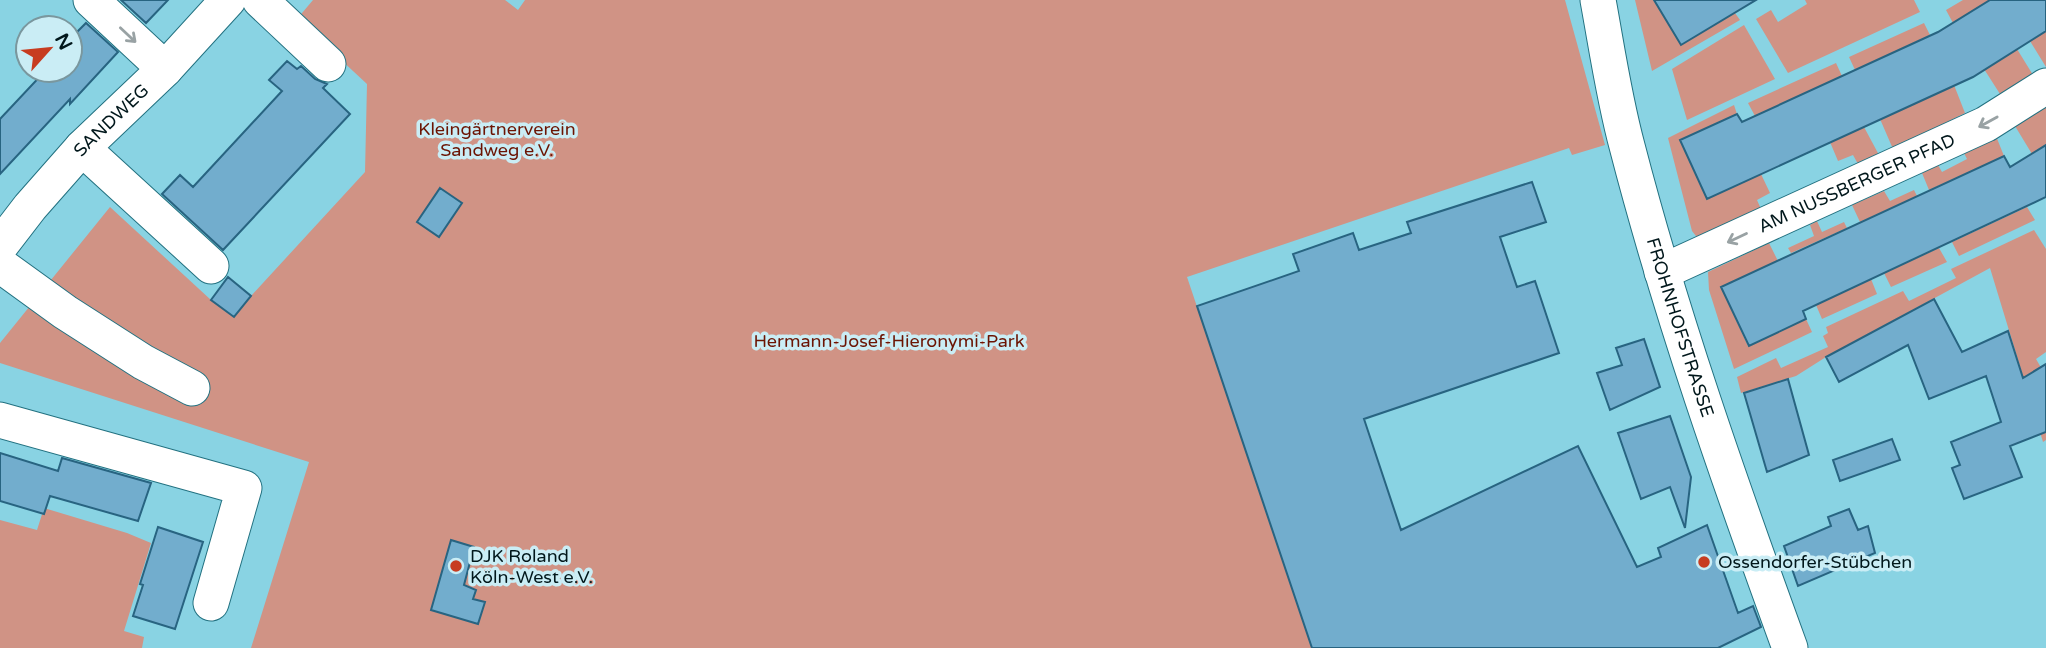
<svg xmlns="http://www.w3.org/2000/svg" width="2046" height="648" font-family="'Varela Round',sans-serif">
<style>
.green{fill:#d09385}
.building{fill:#72adcd;stroke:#286481;stroke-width:2}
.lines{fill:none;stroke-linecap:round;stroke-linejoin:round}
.minor-casing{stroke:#227180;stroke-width:37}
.minor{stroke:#fff;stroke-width:35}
.oneway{stroke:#99a2a4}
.poi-dot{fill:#c73c20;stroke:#caedf5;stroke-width:2.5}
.labels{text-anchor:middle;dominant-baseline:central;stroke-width:7;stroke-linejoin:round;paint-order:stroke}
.street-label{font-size:18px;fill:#01171b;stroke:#caedf5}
.park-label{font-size:18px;fill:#6b1403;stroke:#caedf5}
.poi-label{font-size:18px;fill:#01171b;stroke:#caedf5;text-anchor:start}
</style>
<rect width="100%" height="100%" fill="#89d3e3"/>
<path class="green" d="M313,0H505L518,10L525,0H1565L1605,145L1572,155L1569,148L1187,277L1312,648H251L309,462L0,363V343L110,207L211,300L234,317L251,296L365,172L367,84L297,19Z
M1635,0H1654L1681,45L1735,13L1740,20L1652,71Z
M1805,0H1914L1920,12L1788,73L1756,19L1771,10L1778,22L1807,4Z
M1963,0H1990L1953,23L1946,10Z
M1924,23L1930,35L1855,70L1849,57Z
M1744,25L1775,79L1687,120L1672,69Z
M2046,31V67L2030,41Z
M2017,49L2033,75L2000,94L1984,69Z
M1836,63L1842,76L1755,116L1748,103Z
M1954,85L1965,113L1893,149L1880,119Z
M1734,105L1737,114L1681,140L1761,174L1770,193L1757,200L1761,209L1703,236H1696L1692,231L1668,138Z
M2046,107V145L2032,154L2015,126Z
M1864,127L1879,155L1858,164L1853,155L1838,161L1830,142Z
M1996,136L2004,156L1929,190L1922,173L1938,165L1942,172L1967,159L1964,153Z
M1914,190L1917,196L1860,222L1852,205L1884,191L1890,201Z
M2027,207L2035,220L1959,256L1952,242Z
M1817,221L1822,232L1844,222L1847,228L1791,253L1788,248L1814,236L1810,225Z
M2034,230L2046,249V352L2036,359L2046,376V440L2043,442L1990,268L1826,357L1796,376L1741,393L1737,377L1776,358L1781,368L1828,347L1823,336L1828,333L1826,327L1903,291L1909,301L1956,278L1951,269Z
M1769,243L1778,261L1721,287L1748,346L1806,319L1812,332L1734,369L1709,290L1708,272Z
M1939,248L1947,262L1891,287L1884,273Z
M1871,279L1877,294L1822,319L1816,305Z
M44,508L127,533L151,543L124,631L144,637L142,648H0V520L37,530Z"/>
<path class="building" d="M121,0H168L146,23Z
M1654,0H1756L1681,45Z
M1990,0H2046V31L1973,77L1707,199L1680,140L1737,114L1742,122L1938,32Z
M86,23L118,52L70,104V99L0,174V119L46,70H70V39Z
M287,61L297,69L301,66L315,79L327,84L323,88L350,114L223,250L162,194L180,175L193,187L282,91L269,80Z
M2046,145V197L1803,311L1806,319L1749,346L1721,287L2004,156L2010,167Z
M1532,182L1546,222L1500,237L1517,287L1535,281L1559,353L1364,419L1401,530L1578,446L1637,567L1661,557L1658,548L1707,525L1738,613L1753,606L1761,627L1718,648H1312L1197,306L1299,271L1293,254L1353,233L1359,250L1411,233L1407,222Z
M440,188L462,203L439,237L417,222Z
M228,277L251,296L234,317L211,300Z
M1934,299L1962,352L2008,331L2023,378L2046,364V432L2010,446L2022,477L1964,499L1952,468L1960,465L1951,442L2001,422L1986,376L1929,399L1908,345L1839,382L1826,357Z
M1644,339L1660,387L1610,410L1597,373L1622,365L1616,348Z
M1788,379L1809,455L1767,472L1744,393Z
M1670,416L1691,477L1685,528L1670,487L1641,499L1618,433Z
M1892,439L1900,460L1840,481L1833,460Z
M0,453L58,471L62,458L151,483L138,521L50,496L44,514L0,501Z
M1849,509L1858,530L1868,526L1875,553L1798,586L1784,546L1831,526L1828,517Z
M158,527L203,542L175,629L133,616L143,585L140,584Z
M451,540L474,547L464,585L476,590L473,599L485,602L478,624L431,610Z"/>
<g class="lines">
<defs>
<g id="minor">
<path d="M91,0L165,69"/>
<path d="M260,0L328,64"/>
<path id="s1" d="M1598,0C1607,49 1614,98 1627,146C1671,316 1730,483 1790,648"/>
<path d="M82,148L211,266"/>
<path id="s2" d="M0,246L30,207L82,148L165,69L228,0"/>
<path d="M0,265L65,312L143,362L192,388"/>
<path id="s3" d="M1662,272L1986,124L2046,86"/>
<path d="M0,420L244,488L211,603"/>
</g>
</defs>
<use href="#minor" class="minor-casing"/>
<use href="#minor" class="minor"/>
</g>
<defs><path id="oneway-shaft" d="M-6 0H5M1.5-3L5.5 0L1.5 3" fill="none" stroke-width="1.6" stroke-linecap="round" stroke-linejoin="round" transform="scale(1.75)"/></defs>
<g class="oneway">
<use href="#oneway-shaft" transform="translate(128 35) rotate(43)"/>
<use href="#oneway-shaft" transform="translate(1988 122) rotate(151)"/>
<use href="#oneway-shaft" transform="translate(1737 238) rotate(155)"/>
</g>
<g class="poi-dot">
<circle cx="1704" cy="562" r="7"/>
<circle cx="456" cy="566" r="7"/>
</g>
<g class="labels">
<g class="street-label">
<text stroke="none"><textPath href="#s2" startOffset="168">SANDWEG</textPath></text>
<text stroke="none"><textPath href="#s3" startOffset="214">AM NUSSBERGER PFAD</textPath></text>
<text stroke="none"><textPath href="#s1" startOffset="338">FROHNHOFSTRASSE</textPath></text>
</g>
<g class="park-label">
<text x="497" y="129">Kleingärtnerverein<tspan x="497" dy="21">Sandweg e.V.</tspan></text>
<text x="889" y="341">Hermann-Josef-Hieronymi-Park</text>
</g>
<g class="poi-label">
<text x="470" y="556">DJK Roland<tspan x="470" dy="21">Köln-West e.V.</tspan></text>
<text x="1718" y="562">Ossendorfer-Stübchen</text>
</g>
</g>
<g transform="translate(49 49) rotate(63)"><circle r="33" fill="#caedf5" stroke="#7a979e" stroke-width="2"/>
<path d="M0-5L12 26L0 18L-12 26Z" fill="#c73c20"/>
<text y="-10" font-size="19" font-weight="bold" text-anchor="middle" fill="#01171b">N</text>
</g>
</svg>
